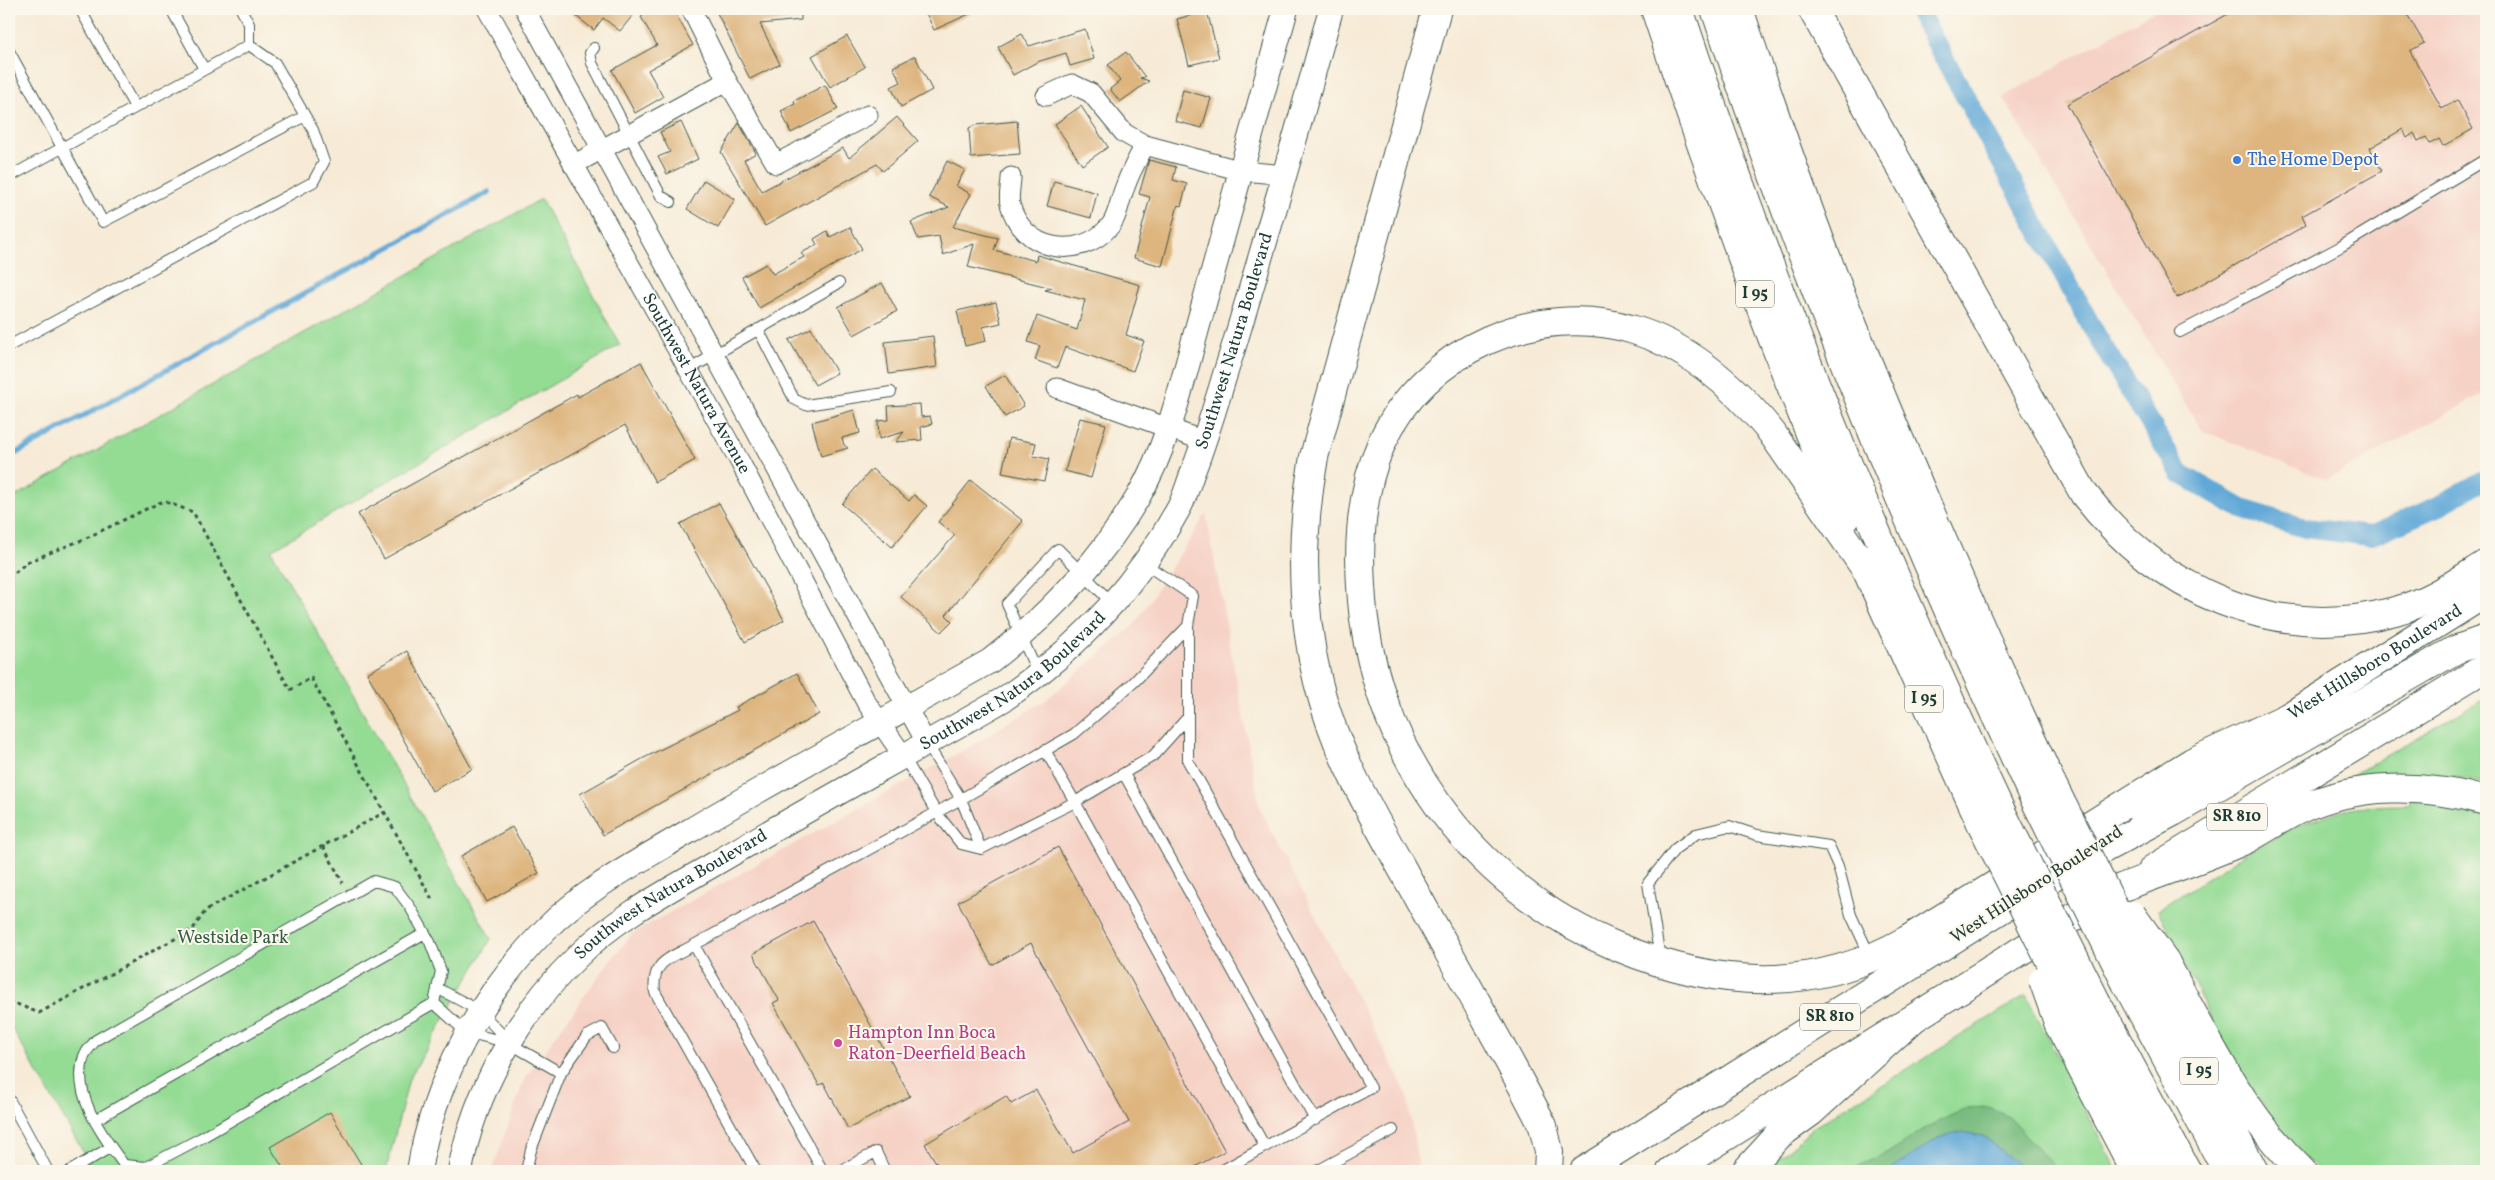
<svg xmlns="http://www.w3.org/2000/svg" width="2495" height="1180" font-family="Vollkorn,serif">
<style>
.built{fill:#f6d1c5}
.green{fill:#94db94;stroke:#5a8c64}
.forest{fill:#77bb7e;stroke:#4b7c59}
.water{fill:#60a8d7;stroke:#407286}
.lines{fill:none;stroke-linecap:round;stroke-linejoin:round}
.stream{stroke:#60a8d7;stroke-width:5.5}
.canal{stroke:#60a8d7;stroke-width:20}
.building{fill:#deb57f}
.service-casing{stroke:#3f574c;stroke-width:12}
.minor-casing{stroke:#3f574c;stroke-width:21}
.tertiary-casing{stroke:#3f574c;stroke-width:26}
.primary-casing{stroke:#3f574c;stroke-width:30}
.motorway-casing{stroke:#3f574c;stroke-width:30}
.path{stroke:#3f574c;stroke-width:3;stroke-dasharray:4 4;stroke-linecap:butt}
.service{stroke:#fff;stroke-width:10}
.minor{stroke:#fff;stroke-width:19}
.tertiary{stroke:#fff;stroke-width:24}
.primary{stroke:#fff;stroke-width:28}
.motorway{stroke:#fff;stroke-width:28}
.motorway-bridge-casing{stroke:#3f574c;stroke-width:30;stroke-linecap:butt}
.motorway-bridge{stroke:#fff;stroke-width:28}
.shop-dot{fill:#3f7fe0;stroke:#fbf7ec;stroke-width:2}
.hotel-dot{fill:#d1479c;stroke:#fbf7ec;stroke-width:2}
.labels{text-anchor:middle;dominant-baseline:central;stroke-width:4;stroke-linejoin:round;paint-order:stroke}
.shield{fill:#fbf7ec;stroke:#61756b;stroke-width:1}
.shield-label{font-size:16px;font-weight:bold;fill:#1f3d34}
.shop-label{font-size:18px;fill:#366cbe;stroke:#fbf7ec;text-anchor:start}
.street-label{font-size:18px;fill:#1f3d34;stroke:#fbf7ec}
.park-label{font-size:18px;fill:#365d47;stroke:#fbf7ec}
.hotel-label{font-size:18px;fill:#b23c85;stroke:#fbf7ec;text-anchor:start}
</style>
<rect width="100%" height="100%" fill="#fbf7ec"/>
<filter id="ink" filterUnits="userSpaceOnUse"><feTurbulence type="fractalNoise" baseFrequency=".02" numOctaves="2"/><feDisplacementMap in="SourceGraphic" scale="10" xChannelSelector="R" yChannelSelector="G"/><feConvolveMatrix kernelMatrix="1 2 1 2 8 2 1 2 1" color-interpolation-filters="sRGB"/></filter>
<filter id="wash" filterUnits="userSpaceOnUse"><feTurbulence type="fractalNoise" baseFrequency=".0096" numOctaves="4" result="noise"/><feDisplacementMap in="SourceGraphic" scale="20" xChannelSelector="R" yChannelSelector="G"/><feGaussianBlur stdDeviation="1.12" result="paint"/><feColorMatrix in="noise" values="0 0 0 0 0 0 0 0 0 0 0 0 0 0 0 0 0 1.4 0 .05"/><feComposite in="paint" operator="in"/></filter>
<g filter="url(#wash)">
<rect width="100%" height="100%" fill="#f7ebd7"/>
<path class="built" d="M2158,9H2486V392L2326,480L2201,430L2003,97Z
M1206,514L1260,809L1407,1094L1418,1163L1416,1171H492L524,1080L606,966L633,933L964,750L1046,700L1134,625Z"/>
<path class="green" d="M541,199L620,345L271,550L491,939L409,1079L386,1171H94L9,1023V500Z
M2486,698V784L2457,776L2434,782L2340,785L2344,780Z
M2411,798L2486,811V1171H2320C2246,1106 2201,997 2158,910C2215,874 2272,830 2337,812C2361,806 2385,805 2409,805Z
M2026,995L2117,1171H2020L2016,1163L1983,1136L1938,1138L1890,1171H1765L1814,1127Z"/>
<path class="forest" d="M1989,1107L2009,1117L2052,1164L2057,1171H2020L2016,1163L1983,1136L1938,1138L1890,1171H1824L1851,1170L1898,1147L1927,1127L1967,1108Z"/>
<path class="water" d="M1963,1132L1983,1136L2016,1163L2020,1171H1890L1938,1138Z"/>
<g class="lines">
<path class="stream" d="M9,457L489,192"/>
<path class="canal" d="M1917,9L2098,338L2181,474L2242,509L2305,528L2370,536L2436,507L2486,479"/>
</g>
<g id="blocks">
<path class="building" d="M567,9H638L620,31L603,18L594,30Z
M657,9H673L693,45L648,70L663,97L635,113L612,70L657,45L641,17Z
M715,9H801V20L760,24L780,64L750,79Z
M924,9H980L934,30Z
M2237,9H2404L2424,43L2410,51L2442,109L2457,100L2473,129L2443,146L2439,139L2430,144L2426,137L2418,141L2414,133L2407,138L2403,129L2370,148L2382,171L2302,216L2306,225L2177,298L2067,104Z
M1207,11L1219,58L1189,65L1177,19Z
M1085,29L1094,59L1070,66L1066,53L1037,62L1013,75L998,47L1022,34L1029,46Z
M847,36L865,67L830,87L812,56Z
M1126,52L1145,77L1140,78L1149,81L1120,102L1110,89L1120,81L1108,65Z
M915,56L932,90L901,107L891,87L901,82L893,67Z
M825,85L838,109L791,133L781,111L795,104L794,101Z
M1183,90L1211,98L1202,128L1175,121Z
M1081,106L1108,147L1082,165L1055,124Z
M897,117L918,141L883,171L877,164L765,226L721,152L739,123L756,153L744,160L762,191L843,148L849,158Z
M1017,121L1020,154L971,158L969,128L975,125Z
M681,122L698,159L667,174L658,157L670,152L660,132Z
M1149,160L1176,167L1173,180L1187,184L1181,206L1178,205L1162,266L1134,258L1150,197L1139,194Z
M947,161L965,170L956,186L971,194L953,227L998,238L994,250L1036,261L1037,255L1140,285L1126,335L1144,341L1133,371L1065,347L1057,368L1035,360L1040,346L1028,342L1037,316L1077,330L1085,300L1045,290L1052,288L968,267L974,244L943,255L939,236L918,239L911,222L949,207L929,197Z
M704,180L735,199L718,228L687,209Z
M1054,181L1097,193L1091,218L1047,206Z
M850,227L862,249L759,308L742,277L766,264L773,274L804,257L801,253L817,245L814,239L827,231L830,237Z
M882,283L897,311L854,335L838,307Z
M996,302L1001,323L983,327L986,341L965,346L957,311Z
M811,328L837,373L815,385L789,340Z
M933,336L937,367L889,374L885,342Z
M641,362L695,460L655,482L625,425L384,559L358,514L459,458L460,459L577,394L578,397Z
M1005,375L1024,406L1005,417L986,386Z
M920,404L921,417L930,416L932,424L921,427L922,440L896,442L904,432L879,439L878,421L889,420L888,406Z
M854,410L860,433L842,438L844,445L848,448L821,456L812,422Z
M1080,418L1106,424L1091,478L1065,471Z
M1009,438L1036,443L1033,456L1049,459L1044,481L1002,473Z
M872,469L909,501L914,495L927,506L892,547L842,504Z
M971,480L1023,521L946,615L952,621L941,632L901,597L955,535L938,522Z
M719,503L784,620L745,642L680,524Z
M407,651L472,769L432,791L367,673Z
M797,673L819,714L603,835L580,794L642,759L738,710L736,707Z
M512,827L539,873L487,902L461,856Z
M1058,847L1225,1151L1187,1171H941L925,1144L1006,1096L1011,1104L1036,1090L1073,1153L1129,1122L1031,943L992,965L958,902Z
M813,921L910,1096L848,1129L824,1083L819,1085L773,1003L779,1000L753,954Z
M330,1112L365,1171H285L270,1147Z"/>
</g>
</g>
<g filter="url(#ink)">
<use href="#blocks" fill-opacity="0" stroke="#3f574c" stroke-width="1"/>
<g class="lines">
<defs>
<path id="service" d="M80,9L135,107
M171,9L204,69
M241,9L249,24V45
M594,48L590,53L592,63L661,196L671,202
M9,51L103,222L305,116
M9,177L249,45L275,63L313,130L324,162L313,182L9,346
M758,329L794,399L806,405L891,392
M2180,332L2340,247L2486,159
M688,370L839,283
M1145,564L1193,596L1188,626V761L1371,1088L1221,1171
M1038,674L1007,604L1058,549L1113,604
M927,744L961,799L981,849
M1045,750L1075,802L1153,756L1188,717
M904,757L936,812L961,844L981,849L1075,802L1265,1147
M1124,774L1315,1120
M374,881L395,887L410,907L430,942L441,971L434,1003L201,1138L146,1167L124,1165C103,1136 71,1095 84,1056C86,1051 92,1045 96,1040Z
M694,945L961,799L1074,734L1134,682L1188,626
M1660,959L1648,883L1675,849L1696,834L1729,826L1757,835L1829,846L1838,866L1851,915L1870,956
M437,988L480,1011L509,1042
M434,1003L466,1032L509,1043L561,1073L587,1036L602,1028L613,1048
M9,1099L48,1171
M95,1120L425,933
M70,1171L111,1147
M526,1171L531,1150L561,1073
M756,1171L655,992C651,961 670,958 694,945L823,1171
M840,1171L876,1152L885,1171
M1317,1171L1393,1130"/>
<g id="minor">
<path id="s1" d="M487,9L740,462L866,702L904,757"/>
<path d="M525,9L927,744"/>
<path d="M691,9L727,81L776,164L868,115"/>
<path d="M1046,96L1072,84L1091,93L1124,133L1145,145L1242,171L1286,175"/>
<path d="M573,165L727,81"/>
<path d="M1011,177C1011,185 1008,196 1010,204C1022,251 1079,262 1110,226C1118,217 1120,198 1125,187C1130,172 1138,158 1145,145"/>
<path d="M1057,388L1204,441"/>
</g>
<g id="tertiary">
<path d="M419,1171C434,1080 480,996 545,930C585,889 638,862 686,833C786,773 889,718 990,661C1049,615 1100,561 1138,497C1170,442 1183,378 1200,318C1229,215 1258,112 1286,9"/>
<path id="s2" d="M460,1171C474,1091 519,1013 578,956C617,917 668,891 716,863C811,807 909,754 1004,699C1079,648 1137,585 1180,506C1186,494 1189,481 1194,469C1209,430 1220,389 1233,349C1267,236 1300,123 1331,9"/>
</g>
<g id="primary">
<path id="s3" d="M2143,817L2288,717L2486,593"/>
<path d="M2153,869L2486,667"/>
<path d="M1584,1171L2089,854"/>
<path d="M1671,1171L2108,896"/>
</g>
<path id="motorway" d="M1437,9L1314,457C1300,533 1300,607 1318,682C1335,751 1371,813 1405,874C1451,958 1500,1041 1543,1126L1549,1152L1548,1171
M1655,9C1712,181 1774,351 1845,518
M1679,9C1770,283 1878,550 2001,811
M1715,9C1804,276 1911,537 2031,792
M1739,9C1769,99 1800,189 1834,277C1900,448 1974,615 2051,782
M1812,9L2084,494C2158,590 2274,644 2395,611C2429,602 2457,582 2486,564
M1861,558L1981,823
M1869,574L1772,433C1736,388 1690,347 1634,330C1537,300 1424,350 1382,442C1362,487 1358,538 1361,586C1369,746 1471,887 1618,947C1717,988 1813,994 1907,940L2192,762L2288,717
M2075,864L2173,812L2455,650L2486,639
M2121,888C2162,872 2205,858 2245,840C2263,831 2279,819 2298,810C2357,782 2425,784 2486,801
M2165,961C2205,1036 2240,1111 2302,1171
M2145,970L2254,1171
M2126,983L2227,1171
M2097,1003L2187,1171
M2077,1015L2161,1171
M2059,1025L2135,1171
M1746,1171L1779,1135L1811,1112L1912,1020"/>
</defs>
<use href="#service" class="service-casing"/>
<use href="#minor" class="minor-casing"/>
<use href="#tertiary" class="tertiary-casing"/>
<use href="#primary" class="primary-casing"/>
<use href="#motorway" class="motorway-casing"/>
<path class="path" d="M9,578L27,562L82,540L163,501L193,512L290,690L311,678L433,901
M323,846L343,883
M9,1001L39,1013L193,929L206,910L385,812"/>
<use href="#service" class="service"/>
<use href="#minor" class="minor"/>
<use href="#tertiary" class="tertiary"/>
<use href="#primary" class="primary"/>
<use href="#motorway" class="motorway"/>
<defs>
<path id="motorway-bridge" d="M2051,782L2145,970
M2031,792L2126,983
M2001,811L2097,1003
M1981,823L2077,1015
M2132,915L2165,961
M2043,980L2059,1025"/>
</defs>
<use href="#motorway-bridge" class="motorway-bridge-casing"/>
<use href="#motorway-bridge" class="motorway-bridge"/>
</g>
</g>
<circle class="shop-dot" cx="2237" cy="160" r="5"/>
<circle class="hotel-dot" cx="838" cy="1043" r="5"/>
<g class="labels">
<g class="shield">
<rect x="1736" y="280.5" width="38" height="27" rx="4"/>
<rect x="1905" y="685.5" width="38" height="27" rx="4"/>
<rect x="2207" y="803.5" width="60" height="27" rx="4"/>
<rect x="1800" y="1003.5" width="60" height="27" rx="4"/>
<rect x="2180" y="1057.5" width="38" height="27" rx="4"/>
</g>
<g class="shield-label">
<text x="1755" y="294">I 95</text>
<text x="1924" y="699">I 95</text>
<text x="2237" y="817">SR 810</text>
<text x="1830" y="1017">SR 810</text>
<text x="2199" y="1071">I 95</text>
</g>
<g class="shop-label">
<text x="2247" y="160">The Home Depot</text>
</g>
<g class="street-label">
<text stroke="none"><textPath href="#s2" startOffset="1185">Southwest Natura Boulevard</textPath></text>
<text stroke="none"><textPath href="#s1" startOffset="429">Southwest Natura Avenue</textPath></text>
<text stroke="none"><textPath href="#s3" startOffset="279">West Hillsboro Boulevard</textPath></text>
<text stroke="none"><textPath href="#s2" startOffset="765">Southwest Natura Boulevard</textPath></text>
<text transform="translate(2037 885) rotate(-33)">West Hillsboro Boulevard</text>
<text stroke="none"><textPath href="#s2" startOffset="361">Southwest Natura Boulevard</textPath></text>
</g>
<g class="park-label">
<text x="233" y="938">Westside Park</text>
</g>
<g class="hotel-label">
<text x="848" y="1033">Hampton Inn Boca<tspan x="848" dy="21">Raton-Deerfield Beach</tspan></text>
</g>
</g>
<rect width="2495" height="1180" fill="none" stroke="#fbf7ec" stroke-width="30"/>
</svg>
